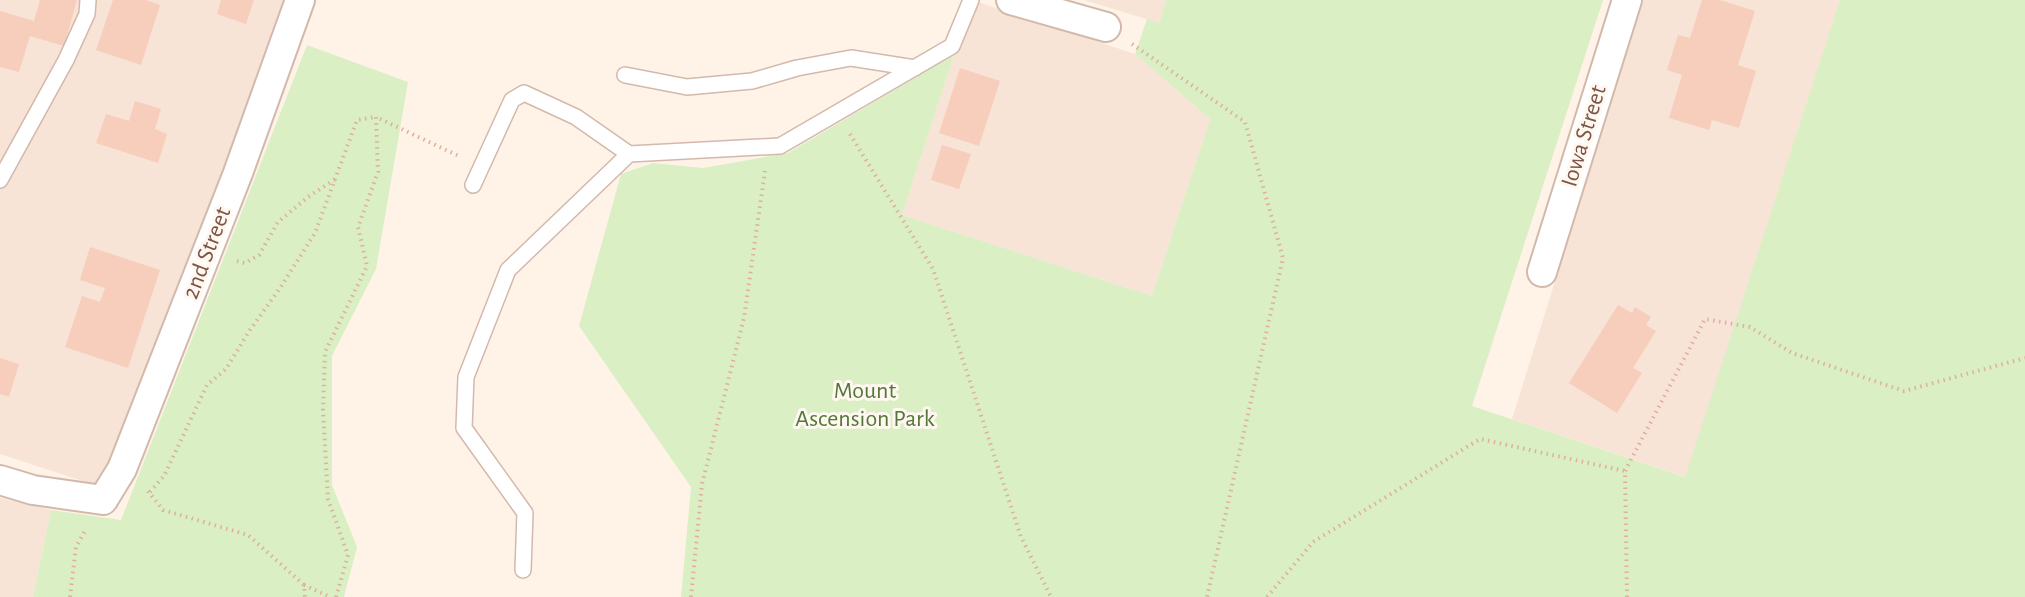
<svg xmlns="http://www.w3.org/2000/svg" width="2025" height="597" font-family="'Alegreya Sans',sans-serif">
<style>
.residential{fill:#f7e4d6}
.green{fill:#daefc4}
.building{fill:#f7cdbc}
.lines{fill:none;stroke-linecap:round;stroke-linejoin:round}
.service-casing{stroke:#d3b9ac;stroke-width:18}
.minor-casing{stroke:#d3b9ac;stroke-width:32}
.path{stroke:#deb09e;stroke-width:4;stroke-dasharray:1.5 4.5;stroke-linecap:butt}
.service{stroke:#fff;stroke-width:15}
.minor{stroke:#fff;stroke-width:28}
.labels{text-anchor:middle;dominant-baseline:central;stroke-width:6;stroke-linejoin:round;paint-order:stroke}
.street-label{font-size:24px;fill:#7d5548;stroke:#fff8f1}
.park-label{font-size:24px;fill:#537739;stroke:#fff8f1}
</style>
<rect width="100%" height="100%" fill="#fff3e8"/>
<path class="residential" d="M0,0H289L117,466L95,485L0,454Z
M972,0L1135,54L1210,119L1152,296L902,215Z
M1084,0H1166L1159,23Z
M1643,0H1840L1686,477L1512,419Z
M0,498L51,510L33,597H0Z"/>
<path class="green" d="M1166,0H1603L1472,406L1685,477L1840,0H2025V597H681L691,487L579,326L621,174L653,163L703,168L788,153L954,55L902,215L1152,296L1210,119L1135,54L1147,19L1159,23Z
M307,45L408,82L376,269L332,356V485L357,547L344,597H33L51,510L121,520Z"/>
<path class="building" d="M40,0H77L64,46L30,36L19,72L0,67V11L34,21Z
M113,0H146L160,5L141,65L96,50Z
M221,0H254L246,24L217,14Z
M1702,0H1720L1755,11L1738,65L1756,71L1739,128L1712,120L1709,130L1669,118L1682,75L1667,70L1678,35L1690,38Z
M960,68L1000,81L979,146L939,133Z
M135,101L161,109L155,129L167,134L158,163L96,143L106,114L129,121Z
M942,145L971,154L959,189L931,180Z
M90,247L160,270L128,368L65,347L82,296L100,302L105,288L80,280Z
M1618,305L1632,313L1635,307L1651,317L1646,325L1656,331L1633,368L1642,373L1617,413L1569,383Z
M0,358L19,364L9,397L0,394Z"/>
<g class="lines">
<defs>
<path id="service" d="M625,75L687,87L752,81L797,68L851,58L915,68
M0,180L66,60L87,14L88,0
M473,185L512,100L524,93L576,117L629,154
M523,570L525,513L464,428L466,377L508,270L629,154L780,146L952,46L971,0"/>
<path id="minor" d="M1011,0L1106,27
M1542,272L1627,0
M0,480L33,490L103,500L122,469L238,173L300,0"/>
</defs>
<use href="#service" class="service-casing"/>
<use href="#minor" class="minor-casing"/>
<path class="path" d="M1132,44L1245,122L1283,258L1207,597
M850,134L933,269L1021,537L1051,597
M237,261L245,263L259,255L278,222L308,197L337,178
M148,491L163,510L248,535L304,585L305,597
M150,492L164,476L207,385L226,369L250,330L280,288L315,233L357,120L376,117
M304,585L330,597
M70,597L76,547L86,529
M336,597L348,555L328,499L323,410L325,352L367,266L358,227L378,172L376,117L461,157
M691,597L702,484L744,318L765,171
M1267,597L1313,542L1480,439L1625,471
M1627,597L1625,471L1705,319L1750,327L1792,353L1904,391L2025,358"/>
<use href="#service" class="service"/>
<use href="#minor" class="minor"/>
</g>
<g class="labels">
<g class="street-label">
<text transform="translate(1584 136) rotate(-73)">Iowa Street</text>
<text transform="translate(207 253) rotate(-69)">2nd Street</text>
</g>
<g class="park-label">
<text x="865" y="391">Mount<tspan x="865" dy="28">Ascension Park</tspan></text>
</g>
</g>
</svg>
